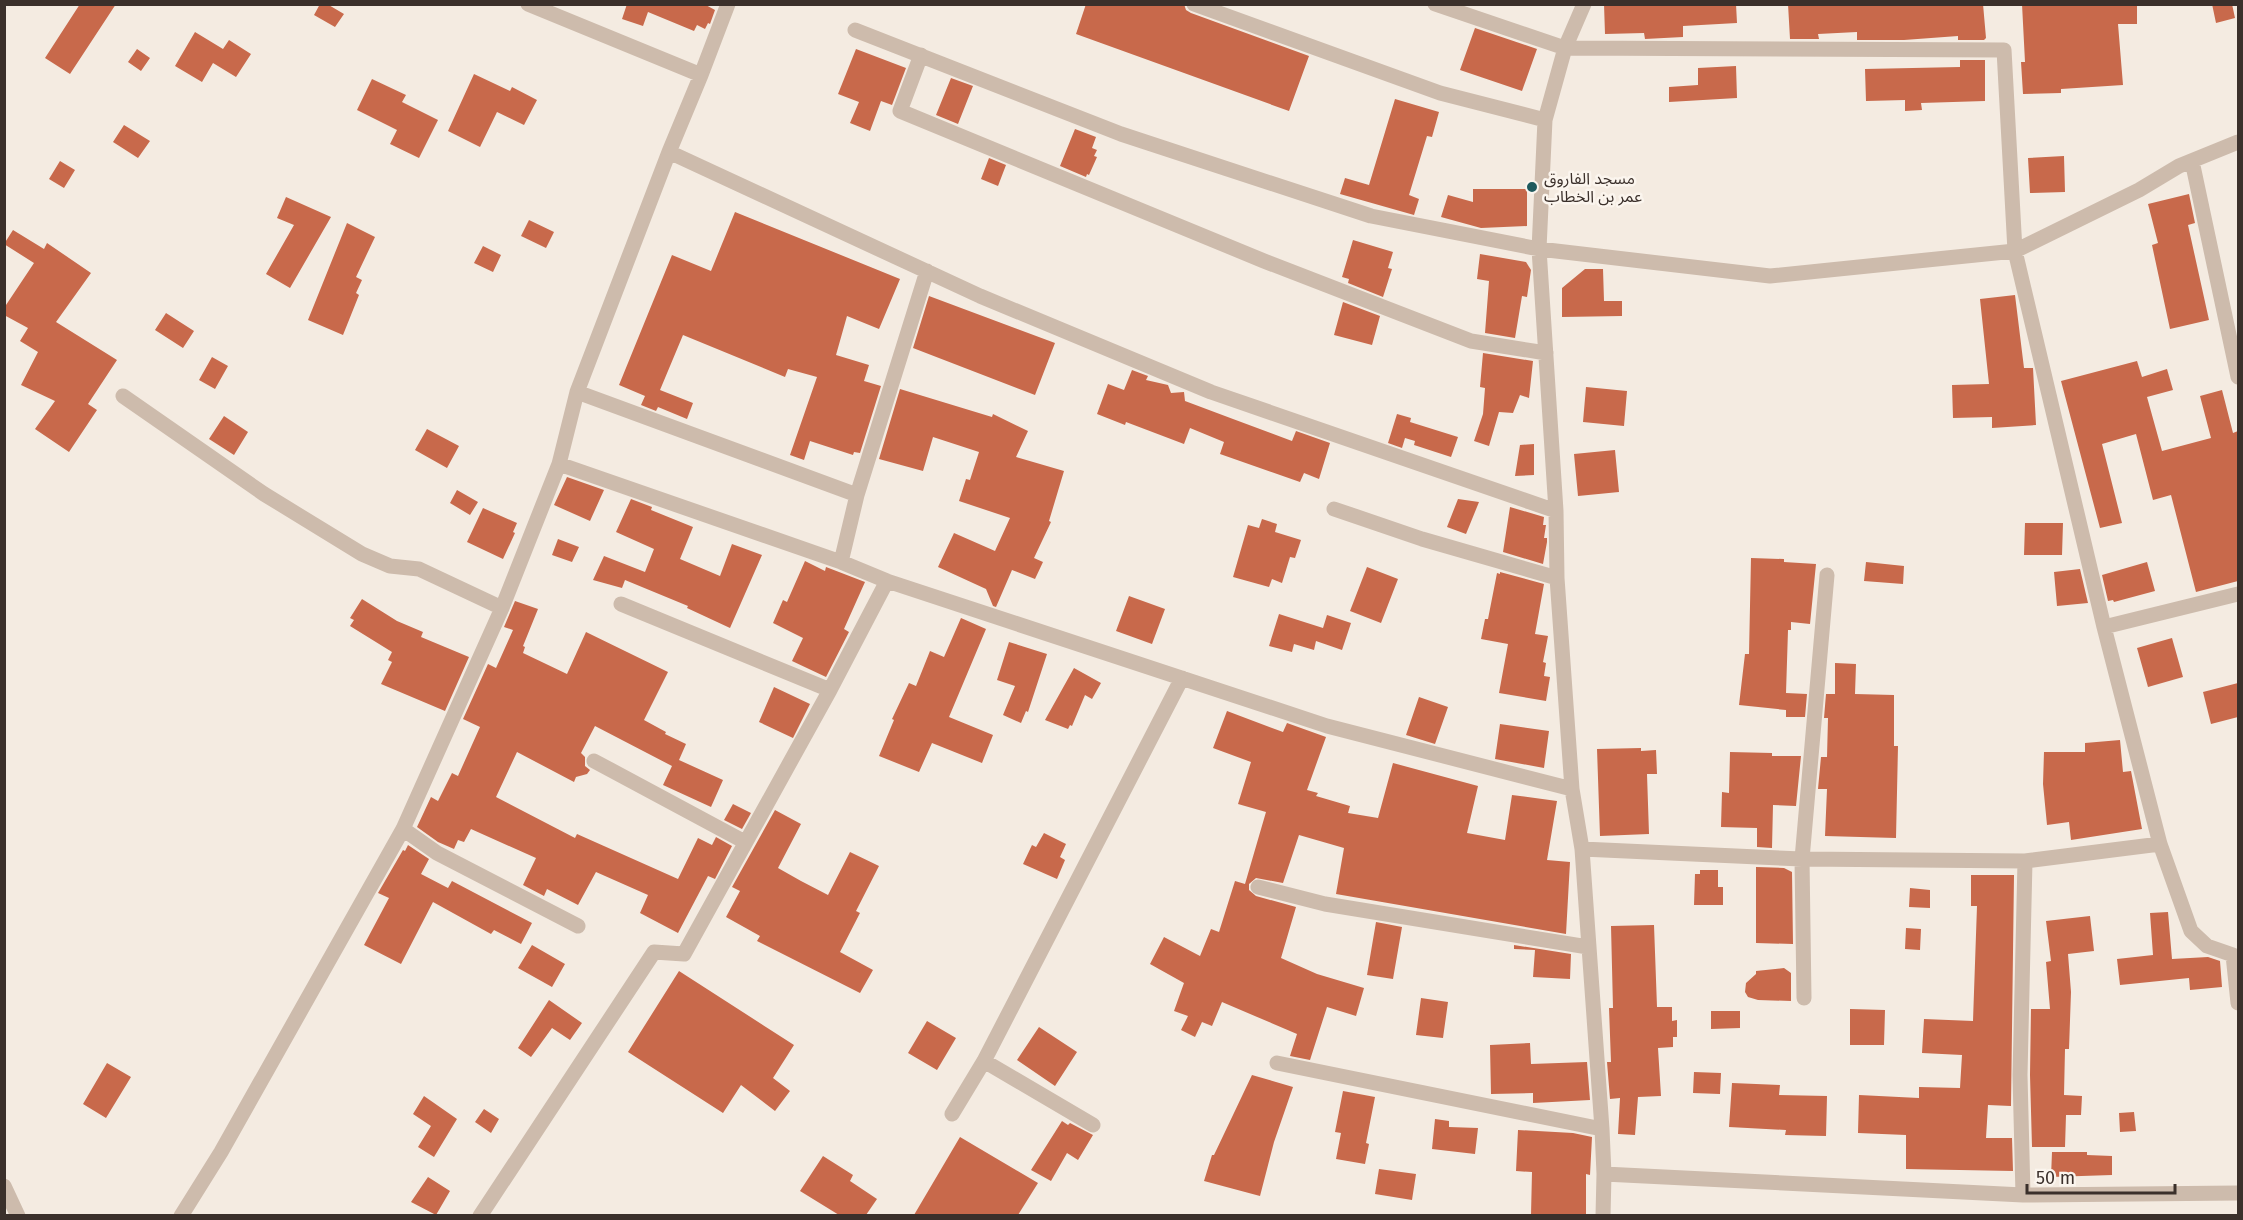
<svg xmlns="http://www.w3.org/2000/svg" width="2243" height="1220" font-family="'Fira Sans','Noto Sans Arabic',sans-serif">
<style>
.building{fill:#c8694b}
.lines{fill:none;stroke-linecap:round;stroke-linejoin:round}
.minor{stroke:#cdbbac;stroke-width:15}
.poi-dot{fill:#1f5a5e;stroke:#fbf5ee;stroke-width:2}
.labels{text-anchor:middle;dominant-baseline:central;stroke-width:5;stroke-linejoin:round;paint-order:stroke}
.poi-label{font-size:16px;fill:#3b302b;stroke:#fbf5ee;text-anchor:start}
</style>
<rect width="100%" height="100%" fill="#f4ebe1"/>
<path class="building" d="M80,4H116L70,74L45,58Z
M320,4H327L344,14L335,27L314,15Z
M627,4H704L715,10L710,24L708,23L705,29L697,25L694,31L648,12L643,26L622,19Z
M1086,4H1184L1186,10L1191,13L1309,56L1289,111L1076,34Z
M1604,4H1736L1737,23L1683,26V37L1645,39L1644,33L1605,34Z
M1788,4H1983L1986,38L1984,40H1958V36L1904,40H1857V32L1818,34L1819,39H1790Z
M2022,4H2137V24H2118L2123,85L2061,89V93L2023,94L2021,62H2025Z
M2212,4H2232L2235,18L2216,23Z
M1475,28L1537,49L1522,91L1460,70Z
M195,32L223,49L229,40L251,54L236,77L213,63L202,82L175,66Z
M137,49L150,58L141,71L128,62Z
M856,49L906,68L892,105L881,101L870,131L850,123L859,102L838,94Z
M1960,60H1985V101L1921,103L1922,110L1905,111V100L1866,101L1865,69L1960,67Z
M1736,66L1737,98L1669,102V87L1698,85V68Z
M474,74L510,91L512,87L537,100L524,125L497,112L480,147L448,131Z
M951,78L973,86L958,124L936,115Z
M372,79L406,95L402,102L438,120L419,158L390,144L397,130L357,110Z
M1395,99L1439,112L1432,137L1427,136L1409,195L1419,199L1414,215L1340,194L1345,178L1369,185Z
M124,125L150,141L138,158L113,142Z
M1075,129L1096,137L1092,148L1097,150L1094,156L1097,157L1089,175L1087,174L1086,177L1060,166Z
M2064,156L2065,192L2030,193L2028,158Z
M989,158L1006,165L998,186L981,179Z
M60,161L75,170L64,188L49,179Z
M1473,189H1527V226L1481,228L1441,217L1448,195L1473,202Z
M2189,194L2195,223L2188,225L2209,320L2170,329L2152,245L2158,243L2148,204Z
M286,197L331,217L290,288L266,274L294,225L277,218Z
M735,212L900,279L879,329L847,316L836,355L869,365L864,381L881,386L860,453L854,452L853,455L810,441L804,460L790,455L817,377L788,369L785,377L683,335L660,390L693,403L687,419L658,407L656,411L641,405L645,396L619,385L672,255L711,271Z
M529,220L554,232L546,248L521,236Z
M347,223L375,237L356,277L362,280L356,293L359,295L343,335L308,320Z
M13,230L44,249L47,243L91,273L56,322L117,360L88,404L97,410L69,452L35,429L55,401L21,385L38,352L20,341L28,328L4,315V308L34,263L4,244Z
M1353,240L1393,252L1388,268L1392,269L1383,297L1348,283L1349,279L1342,277Z
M483,246L501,255L493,272L474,263Z
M1480,254L1526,262L1531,270L1527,297L1522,296L1515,338L1485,333L1489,281L1477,279Z
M1585,269H1603L1604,301H1622V316L1562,317V288Z
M2015,295L2024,368H2033L2036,425L1992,428V417L1953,418L1952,385L1989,384L1980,299Z
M929,296L1055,343L1035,395L913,348Z
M1343,302L1380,316L1372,345L1334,335Z
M166,313L194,331L183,348L155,330Z
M1483,353L1533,361L1529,398L1520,395L1513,413L1499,412L1489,446L1474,441L1483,414L1485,388L1480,387Z
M212,357L228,366L215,389L199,380Z
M2137,361L2142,377L2167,369L2173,390L2147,397L2162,451L2211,438L2200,396L2222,390L2233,433L2238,431V581L2196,592L2171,495L2153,500L2136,434L2102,444L2122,523L2100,528L2061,381Z
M1132,370L1148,376L1146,380L1168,385L1171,393L1184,392L1185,401L1233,419L1292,441L1296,431L1330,443L1319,479L1304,473L1300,482L1220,454L1224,442L1190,428L1184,444L1126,422L1125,425L1097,414L1108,384L1124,390Z
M1586,387L1627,391L1624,426L1583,422Z
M900,389L992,417L993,414L1028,431L1016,457L1064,471L1049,521L1051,522L1034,558L1043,562L1035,579L1012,570L996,607L993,606L986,589L938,567L954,533L995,551L1010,518L959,501L966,479L970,480L979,452L933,437L923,471L879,459Z
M1397,414L1411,418L1410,422L1458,437L1451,457L1414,445L1415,441L1405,438L1402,448L1388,443Z
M224,416L248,432L234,455L209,439Z
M427,429L459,446L447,468L415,450Z
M1534,444V475L1515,476L1520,445Z
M1615,450L1619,492L1578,496L1574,454Z
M567,477L604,490L590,521L554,505Z
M457,490L478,502L470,515L450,503Z
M631,499L652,507L651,510L693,527L680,559L720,576L732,544L762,555L730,628L687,608L688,606L625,580L622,588L593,580L604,556L645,572L654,549L616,532Z
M1458,499L1479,502L1466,534L1447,527Z
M1510,507L1544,517L1543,525H1546L1544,538H1547V542L1543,564L1503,552Z
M483,508L517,523L513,532L515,533L503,559L467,542Z
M1262,519L1277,524L1275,532L1301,540L1295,558L1290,557L1282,583L1272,579L1269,587L1233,577L1248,525L1259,528Z
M2025,523H2063L2062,555H2024Z
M558,539L579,547L572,562L552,555Z
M1751,558L1784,559V562L1816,564L1810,624L1791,622V630H1788L1786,693L1807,694L1805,717H1786V710L1739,705L1745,654H1749Z
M805,561L825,571L826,567L865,582L844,629L849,632L826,677L792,661L803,638L773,623L783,600L787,602Z
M1866,562L1904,566L1903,584L1864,581Z
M2147,562L2155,591L2114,602L2113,600L2108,601L2102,575Z
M1367,567L1398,579L1381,623L1350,611Z
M2080,569L2088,603L2057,606L2054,572Z
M1500,572L1544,584L1535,634L1548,636L1543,662L1546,663L1544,676L1550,677L1546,701L1499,693L1508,644L1481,639L1485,619H1488L1497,573L1500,574Z
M1129,596L1165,609L1152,644L1116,631Z
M362,599L397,621L423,632L421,637L469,657L445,711L381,684L392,662L388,660L392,652L350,626L354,620L350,618Z
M515,601L538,609L523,646L525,647L523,653L567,674L586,632L668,672L644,720L666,732L665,734L686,744L679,760L723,780L711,807L663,785L672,766L595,726L581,753L585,757V766L590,770L587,774L576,777L574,782L517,752L496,797L575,838L577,834L678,879L698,838L712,845L716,837L732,846L715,879L708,876L678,933L640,913L648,895L596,872L578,905L547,889L544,896L523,885L536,858L471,829L464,842L458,840L454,849L438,842L417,827L431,797L438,801L452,773L458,776L480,727L463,719L488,664L496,668L513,630L504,627Z
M1279,614L1323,628L1327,615L1351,623L1342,650L1316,641L1314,650L1294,644L1292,652L1269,646Z
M961,618L986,629L949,717L993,735L982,763L932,743L919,772L879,756L894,720L892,719L909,683L916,686L930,651L944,657Z
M2172,638L2183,677L2148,687L2137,648Z
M1009,642L1047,654L1028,712L1026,711L1021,723L1003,715L1015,686L997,680Z
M1835,663L1856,664L1855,694L1894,695V746H1898L1896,838L1825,836L1827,789H1818L1821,757H1827L1828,718H1824L1826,694H1835Z
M1074,668L1101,683L1092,699L1085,695L1072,726L1070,725L1068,729L1045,720Z
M2238,683V717L2211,724L2203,692Z
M774,687L810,704L793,738L759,722Z
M1419,697L1448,707L1435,744L1406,735Z
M1227,711L1283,732L1287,723L1326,737L1307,790L1318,793L1316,796L1350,806L1348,813L1378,818L1393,763L1478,786L1467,833L1505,840L1512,795L1557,801L1547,860L1570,862L1566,934L1336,894L1344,848L1299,835L1283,883L1256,878L1249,884V890L1256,896L1296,907L1281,958L1317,974L1364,988L1356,1016L1327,1007L1310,1060L1290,1056L1297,1034L1222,1002L1212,1026L1202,1022L1195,1037L1181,1030L1188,1016L1174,1011L1184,983L1150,964L1164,937L1200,956L1211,929L1219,932L1235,881L1245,884L1266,812L1238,804L1251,762L1213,748Z
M1500,724L1549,731L1544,768L1495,759Z
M2120,740L2123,772L2131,771L2142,829L2071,840L2069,822L2047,825L2043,784L2044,752H2085V743Z
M1641,748V751L1656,750L1657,774H1647L1649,834L1600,836L1597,749Z
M1730,752L1772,753V756H1801L1796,806L1773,805L1772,848L1757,847V828L1721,827L1722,792L1729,793Z
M733,804L751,813L742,829L724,820Z
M775,810L801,824L778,868L801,881L828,895L850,852L879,866L856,911L860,913L840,952L873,970L860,993L757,941L760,936L726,917L740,891L732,887Z
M1044,833L1066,844L1060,857L1065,860L1057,879L1023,864L1032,845L1036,847Z
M408,845L429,859L421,874L448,888L452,881L532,923L521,944L494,930L491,934L433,902L401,964L364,945L389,898L378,893L403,850L405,851Z
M1756,867L1784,868L1792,872L1793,944L1756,943Z
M1700,870H1718V887H1723V905H1694L1695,874H1700Z
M1971,875H2014L2011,1106L1988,1105L1986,1138H2012L2013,1171L1906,1169V1135L1858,1133L1859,1095L1919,1098V1087L1960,1088L1962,1055L1922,1053L1924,1019L1973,1021L1977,906H1971Z
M1910,888L1930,890V908L1909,907Z
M2168,912L2172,959L2208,957L2220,961L2222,987L2190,990L2189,978L2120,985L2117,959L2153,955L2150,913Z
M2090,916L2094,951L2068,954L2071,992L2069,1049H2065L2064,1095L2082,1096L2081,1115H2066L2065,1147H2032L2030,1075L2031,1009H2050L2046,962L2051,961L2046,921Z
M1376,922L1402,927L1393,979L1367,975Z
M1654,925L1657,1007H1672V1021L1677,1020V1037H1673V1047L1658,1048L1661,1096L1638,1097L1635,1135L1618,1134L1620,1098L1610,1099L1607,1062H1611L1609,1008H1613L1611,926Z
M1906,928L1921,929L1920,950L1905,949Z
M532,945L565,964L552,987L518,968Z
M1514,945L1571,954L1570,979L1533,977L1535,950L1514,949Z
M1784,968L1791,973V1001L1758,1000L1748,997L1745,992L1746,983L1756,974V971Z
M679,971L794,1045L773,1078L790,1091L775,1111L741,1085L723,1113L628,1052Z
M1421,998L1448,1002L1443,1038L1416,1035Z
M549,1000L582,1023L570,1040L552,1028L531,1057L518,1048Z
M1850,1009L1885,1010L1884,1045H1850Z
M1711,1011H1740V1028L1711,1029Z
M927,1021L956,1038L937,1070L908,1053Z
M1039,1027L1077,1052L1055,1086L1017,1060Z
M1530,1043L1531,1064L1587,1062L1590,1100L1533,1103V1093L1491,1094L1490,1045Z
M107,1063L131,1077L106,1118L83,1104Z
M1694,1072L1721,1073L1720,1094L1693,1093Z
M1252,1075L1293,1087L1274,1142L1260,1196L1204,1181L1212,1155H1214Z
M1732,1083L1780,1085L1779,1095L1827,1096L1826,1136L1785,1135L1786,1130L1729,1127Z
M1343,1091L1375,1097L1366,1143L1369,1144L1365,1164L1336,1159L1341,1133L1335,1132Z
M424,1096L457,1119L434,1157L418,1147L431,1126L413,1114Z
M484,1109L499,1119L491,1133L475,1122Z
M2134,1112L2136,1131L2120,1132L2119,1113Z
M1435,1119L1449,1121V1127L1478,1128L1475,1154L1432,1149Z
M1062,1121L1068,1125L1070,1123L1093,1135L1078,1160L1067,1153L1051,1181L1031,1170Z
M1518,1130L1573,1133L1592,1137L1590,1175L1586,1174V1215H1531L1532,1172L1516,1171Z
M960,1137L1038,1183L1018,1215H914Z
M2052,1152H2087V1155L2112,1156V1175L2051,1177Z
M823,1156L853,1175L850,1181L877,1199L866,1215H839L800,1191Z
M1379,1169L1416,1174L1412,1200L1375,1194Z
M428,1177L450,1191L436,1215L411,1202Z"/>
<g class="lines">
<path class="minor" d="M1194,4L1440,93L1545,120
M1435,4L1565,48L2004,50L2015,251L2104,627L2160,844L2191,931L2207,946L2233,955L2238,1003
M1584,4L1565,48L1545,120L1539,249L1556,511L1557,578L1572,789L1582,849L1602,1129L1604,1174L1603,1216
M855,30L1121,134L1371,216L1539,249L1770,276L2015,251L2139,190L2179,166L2238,142
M921,55L900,111L1264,261L1471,341L1546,353
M701,75L728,4
M669,152L980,296L1211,392L1556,511
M2192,161L2238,377
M577,392L857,495
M123,396L264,494L362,554L390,566L419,569L502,608
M559,464L841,562L887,581L1327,726L1572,789
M1334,509L1422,539L1557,578
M841,562L857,495L927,271
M621,604L830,690
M2104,627L2238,594
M594,761L745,842
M403,829L437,853L578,926
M1582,849L1802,859L2025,861L2160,844
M1258,887L1325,904L1588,947
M1804,998L1802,859L1827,575
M984,1061L1093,1125
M1277,1063L1602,1129
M952,1114L984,1061L1182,678
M1604,1174L2023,1195L2238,1193
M4,1186L18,1216
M2023,1195L2020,1075L2025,861
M181,1216L221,1152L403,829L502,608L559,464L577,392L669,152L701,75L528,4
M480,1216L654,952L684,954L830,690L887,581"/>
</g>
<circle class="poi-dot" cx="1532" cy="187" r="6"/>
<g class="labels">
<g class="poi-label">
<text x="1544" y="178">مسجد الفاروق<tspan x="1544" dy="18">عمر بن الخطاب</tspan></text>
</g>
</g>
<rect width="2243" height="1220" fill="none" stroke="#3b302b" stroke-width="12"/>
<path d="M2027 1184v9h148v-9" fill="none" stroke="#3b302b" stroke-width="3"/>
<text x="2036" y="1184" font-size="18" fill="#3b302b" stroke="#fbf5ee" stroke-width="4.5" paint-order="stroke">50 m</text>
</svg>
